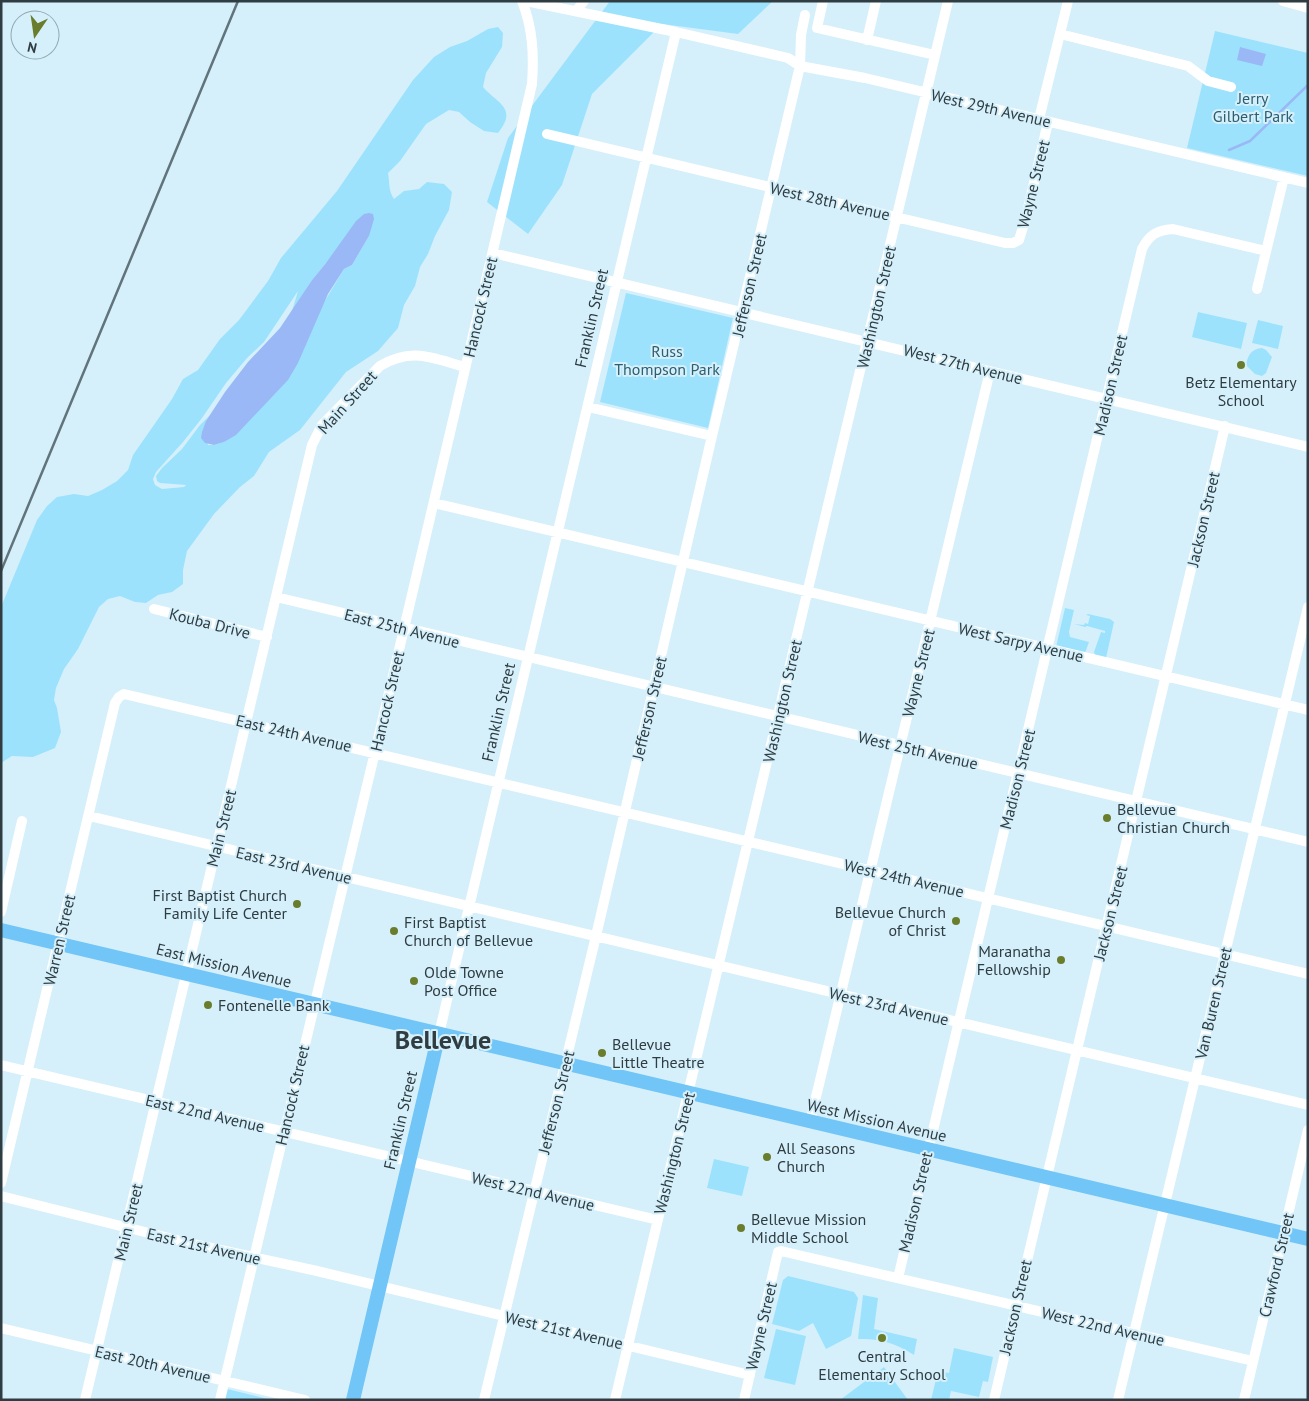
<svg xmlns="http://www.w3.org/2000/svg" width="1309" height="1401" font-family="'PT Sans',sans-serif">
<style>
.green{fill:#9de2fd;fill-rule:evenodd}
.water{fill:#9ab8f6}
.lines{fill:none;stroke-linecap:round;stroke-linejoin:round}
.stream{stroke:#9ab8f6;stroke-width:2.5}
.minor{stroke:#fff;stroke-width:10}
.major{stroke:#71c5f7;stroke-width:14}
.rail{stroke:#62747b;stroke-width:2.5}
.poi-dot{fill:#6a7d2d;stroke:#d5f0fb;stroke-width:2}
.labels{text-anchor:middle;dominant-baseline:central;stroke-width:4;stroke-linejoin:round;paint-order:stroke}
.park-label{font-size:16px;fill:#2d5e6f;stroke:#d5f0fb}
.street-label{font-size:16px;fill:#2f3d42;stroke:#d5f0fb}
.poi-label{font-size:16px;fill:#2f3d42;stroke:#d5f0fb;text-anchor:start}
.town-label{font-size:26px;font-weight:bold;fill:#2f3d42;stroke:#d5f0fb}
</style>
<rect width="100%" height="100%" fill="#d5f0fb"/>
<path class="green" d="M610,1H773L738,34L662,24L592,94L562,185L528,234L487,202L508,138Z
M498,27L503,33L502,47L486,73L483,87C498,104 518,108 498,133L484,131L470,122L459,112L449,110L426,124L400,161L388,173C390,183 388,190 394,199L404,191L419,189L427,182L444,184L452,192L449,210L435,236L428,254L420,267L415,286L404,305L398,328L378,351L346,372L300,430L269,452L254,476L240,487L214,514L187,551L183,570V584L172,592L158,595L146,603L135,602L120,596L108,599L99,607L78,649L64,669L56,688L54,700L57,708L61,732L55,748L33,757L12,756L1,763V607L37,520L47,506L57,497L74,494L88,496L102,490L117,481L128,470L133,455L172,399L183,379L198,370L220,339L239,320L268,281L281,258L337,191L413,80L434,57L450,47L467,41L488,29ZM369,236L352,265L344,269L323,304L224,442L214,445H208L206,421L210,415L200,425L182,449L162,468L156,476L157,481L160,483L186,485L184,487L162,489L155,485L153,479L156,472L183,442L202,418L226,383L247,358L264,342L298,291L292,311L312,280L326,263Z
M1215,31L1308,53V176L1187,148Z
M626,293L733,318L708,428L600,402Z
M1198,312L1247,323L1241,349L1192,337Z
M1258,320L1283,326L1278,349L1252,343Z
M1262,348L1266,350L1272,357L1266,373L1262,376L1255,374L1246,365C1248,355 1251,349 1262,348Z
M1065,608L1074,610L1069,632L1070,637L1089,642L1085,653L1056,647Z
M1088,614L1110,619L1114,622L1106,658L1095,655L1094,652L1101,632L1105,633V631L1087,626L1085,627L1074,624L1084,625L1085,623L1088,624L1090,616L1086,615Z
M714,1159L749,1167L742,1196L707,1188Z
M788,1276L854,1292L858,1298L851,1336L826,1349L813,1323L799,1331L772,1324L783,1280Z
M863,1295L878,1298L874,1329L917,1339L914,1355C896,1343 879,1338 858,1339Z
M776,1329L806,1336L795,1385L764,1378Z
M954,1348L993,1357L988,1382L983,1381L979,1397L951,1391L949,1400H931L938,1371L949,1373Z
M884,1367L908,1400H840Z
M223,1388L272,1400H220Z"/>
<path class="water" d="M1240,47L1266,54L1262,66L1237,60Z
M369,213L373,214L374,219L369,236L352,265L344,269L328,294L298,363L288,380L236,435L224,442L214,445L205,443L201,438L202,432L206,421L225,392L248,362L280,328L312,280L326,263L356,221L364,214Z"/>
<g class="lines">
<path class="stream" d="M1229,150L1250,141L1308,85"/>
<path class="minor" d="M526,1L676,32L788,58L800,66L865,78L1308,183
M823,1L817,28L935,55
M1283,1L1308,8
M576,11L584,1
M1060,34L1188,66L1208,81L1231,87
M867,40L876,1
M1039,119L1068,1
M547,134L1005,243H1013L1019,240L1026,217L1048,122
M493,253L1308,447
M1257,289L1284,177
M588,407L712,436
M434,503L1308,710
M276,597L1308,842
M154,609L267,637
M89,816L1308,1105
M1,912L22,821
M439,1034L676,32
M1,1065L658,1220
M810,1122L990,371
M1,1183L115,703L119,697L124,694L1308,974
M1,1196L193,1244L317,1271L750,1375
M898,1278L1142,249C1149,235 1157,230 1173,229L1266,251
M1,1328L305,1400
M85,1400L312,445L322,425L380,366C412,347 432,358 465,367
M220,1400L375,752L532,84C534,55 533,29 522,1
M484,1400L596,936L712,436L800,66L801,35L805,15
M615,1400L948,1
M744,1400L774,1269L778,1252L781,1251L1253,1361
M994,1400L1225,426
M1118,1400L1308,607
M1244,1400L1308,1130"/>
<path class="major" d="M1,930L1308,1239
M353,1400L439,1034"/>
<path class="rail" d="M1,571L238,1"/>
</g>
<g class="poi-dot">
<circle cx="1241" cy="365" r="5"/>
<circle cx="1107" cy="818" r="5"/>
<circle cx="297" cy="904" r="5"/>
<circle cx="956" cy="921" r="5"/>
<circle cx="394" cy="931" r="5"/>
<circle cx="1061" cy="960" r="5"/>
<circle cx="414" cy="981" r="5"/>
<circle cx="208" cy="1005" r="5"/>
<circle cx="602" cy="1053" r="5"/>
<circle cx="767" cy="1157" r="5"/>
<circle cx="741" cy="1228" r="5"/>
<circle cx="882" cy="1338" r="5"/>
</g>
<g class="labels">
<g class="park-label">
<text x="1253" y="98">Jerry<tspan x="1253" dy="18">Gilbert Park</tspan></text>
<text x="667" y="351">Russ<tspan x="667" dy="18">Thompson Park</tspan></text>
</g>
<g class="street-label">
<text transform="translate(991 108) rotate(13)">West 29th Avenue</text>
<text transform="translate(1033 184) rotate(-76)">Wayne Street</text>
<text transform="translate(830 201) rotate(13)">West 28th Avenue</text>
<text transform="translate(749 285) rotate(-77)">Jefferson Street</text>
<text transform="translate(480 307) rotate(-77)">Hancock Street</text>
<text transform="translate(876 307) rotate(-77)">Washington Street</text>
<text transform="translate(591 318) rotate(-77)">Franklin Street</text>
<text transform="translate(963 364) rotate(14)">West 27th Avenue</text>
<text transform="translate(1110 385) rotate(-77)">Madison Street</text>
<text transform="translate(347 402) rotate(-48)">Main Street</text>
<text transform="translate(1203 519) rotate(-77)">Jackson Street</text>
<text transform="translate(210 623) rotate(14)">Kouba Drive</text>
<text transform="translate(402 628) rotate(14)">East 25th Avenue</text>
<text transform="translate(1021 642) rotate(13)">West Sarpy Avenue</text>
<text transform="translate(918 673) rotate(-76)">Wayne Street</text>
<text transform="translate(387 701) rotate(-77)">Hancock Street</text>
<text transform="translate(782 701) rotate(-77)">Washington Street</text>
<text transform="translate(649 708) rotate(-77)">Jefferson Street</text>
<text transform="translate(498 712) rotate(-77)">Franklin Street</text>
<text transform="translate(294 733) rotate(13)">East 24th Avenue</text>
<text transform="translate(918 750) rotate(13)">West 25th Avenue</text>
<text transform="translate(1017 779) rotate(-76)">Madison Street</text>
<text transform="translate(221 828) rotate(-76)">Main Street</text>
<text transform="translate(294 865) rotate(13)">East 23rd Avenue</text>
<text transform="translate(904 878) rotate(13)">West 24th Avenue</text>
<text transform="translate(1110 913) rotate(-76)">Jackson Street</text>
<text transform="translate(59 940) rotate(-77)">Warren Street</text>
<text transform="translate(224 965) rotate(14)">East Mission Avenue</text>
<text transform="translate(1213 1003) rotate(-77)">Van Buren Street</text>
<text transform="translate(889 1006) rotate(13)">West 23rd Avenue</text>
<text transform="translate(292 1095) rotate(-77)">Hancock Street</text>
<text transform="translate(556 1102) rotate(-76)">Jefferson Street</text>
<text transform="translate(205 1113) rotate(13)">East 22nd Avenue</text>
<text transform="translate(400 1120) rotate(-77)">Franklin Street</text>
<text transform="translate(877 1120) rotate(13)">West Mission Avenue</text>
<text transform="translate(674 1153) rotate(-76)">Washington Street</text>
<text transform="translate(533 1191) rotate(13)">West 22nd Avenue</text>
<text transform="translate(915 1202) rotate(-77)">Madison Street</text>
<text transform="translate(128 1222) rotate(-77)">Main Street</text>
<text transform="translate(204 1246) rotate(13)">East 21st Avenue</text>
<text transform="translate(1276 1265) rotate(-77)">Crawford Street</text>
<text transform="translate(1015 1307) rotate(-77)">Jackson Street</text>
<text transform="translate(761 1326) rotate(-77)">Wayne Street</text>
<text transform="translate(1103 1326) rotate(13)">West 22nd Avenue</text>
<text transform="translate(564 1330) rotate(13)">West 21st Avenue</text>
<text transform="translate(153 1364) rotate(13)">East 20th Avenue</text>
</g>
<g class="poi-label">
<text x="1241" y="382" text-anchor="middle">Betz Elementary<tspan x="1241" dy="18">School</tspan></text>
<text x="1117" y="809">Bellevue<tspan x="1117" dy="18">Christian Church</tspan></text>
<text x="287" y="895" text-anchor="end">First Baptist Church<tspan x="287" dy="18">Family Life Center</tspan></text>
<text x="946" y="912" text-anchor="end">Bellevue Church<tspan x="946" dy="18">of Christ</tspan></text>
<text x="404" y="922">First Baptist<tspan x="404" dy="18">Church of Bellevue</tspan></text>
<text x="1051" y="951" text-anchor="end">Maranatha<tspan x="1051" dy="18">Fellowship</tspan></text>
<text x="424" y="972">Olde Towne<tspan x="424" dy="18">Post Office</tspan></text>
<text x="218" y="1005">Fontenelle Bank</text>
<text x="612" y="1044">Bellevue<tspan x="612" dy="18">Little Theatre</tspan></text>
<text x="777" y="1148">All Seasons<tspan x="777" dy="18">Church</tspan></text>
<text x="751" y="1219">Bellevue Mission<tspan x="751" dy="18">Middle School</tspan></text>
<text x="882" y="1356" text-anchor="middle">Central<tspan x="882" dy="18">Elementary School</tspan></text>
</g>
<g class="town-label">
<text x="443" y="1039">Bellevue</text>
</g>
</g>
<rect width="1309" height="1401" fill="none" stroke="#2f3d42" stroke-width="5"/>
<g transform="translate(35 35) rotate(193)"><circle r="24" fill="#d5f0fb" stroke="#93a8b1"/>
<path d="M0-4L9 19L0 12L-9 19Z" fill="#6a7d2d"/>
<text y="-8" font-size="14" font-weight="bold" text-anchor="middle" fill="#2f3d42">N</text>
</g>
</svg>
